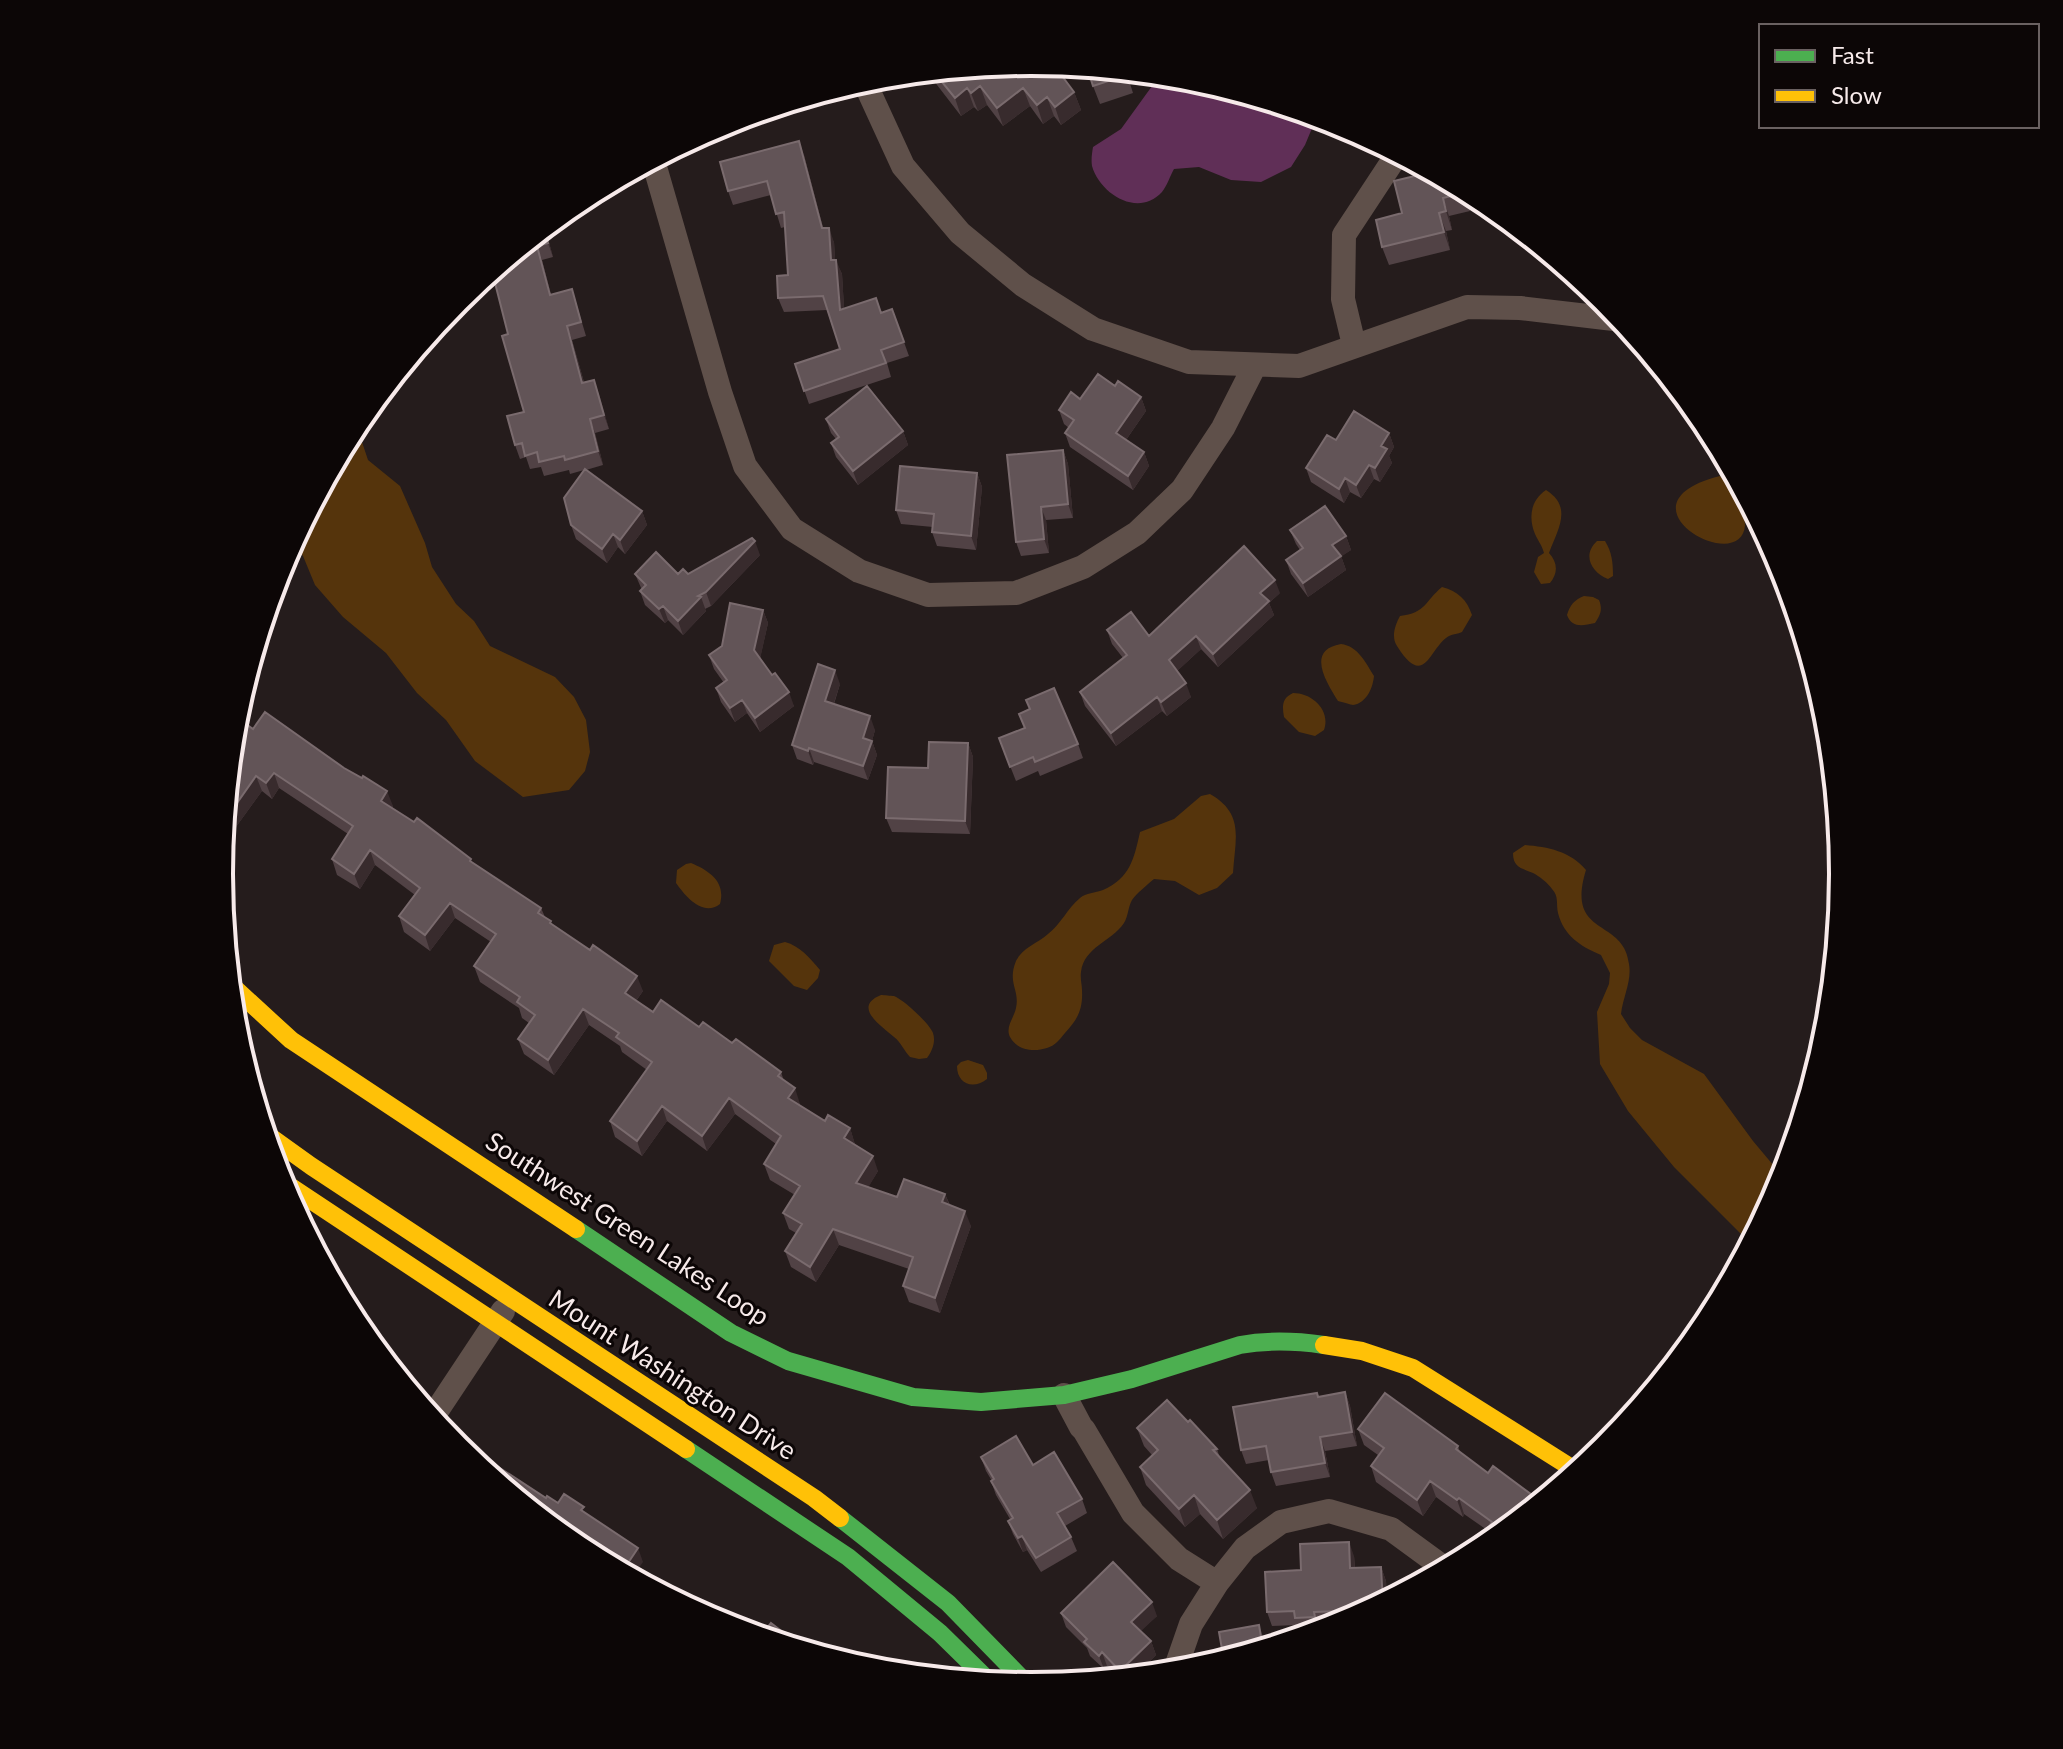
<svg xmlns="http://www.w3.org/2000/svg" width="2063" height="1749" font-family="Lato,sans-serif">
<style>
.green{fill:#55340c}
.water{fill:#602f57}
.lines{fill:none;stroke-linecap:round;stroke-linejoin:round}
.street{stroke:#5f504a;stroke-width:24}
.fast{stroke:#4caf50;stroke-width:18}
.slow{stroke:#ffc107;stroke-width:18}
.wall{fill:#514245}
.shaded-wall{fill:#382b2d}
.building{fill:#625457;stroke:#7a6b6e;stroke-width:2}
.labels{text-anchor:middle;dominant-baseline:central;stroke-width:6;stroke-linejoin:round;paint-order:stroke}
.street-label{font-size:26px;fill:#f7eaea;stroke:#0c0606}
.rim{fill:none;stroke:#f7eaea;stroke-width:4}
</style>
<rect width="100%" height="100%" fill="#251c1c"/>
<path class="green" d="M356,424L368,460L400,486L425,543L432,567L456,604L474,621L490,646L555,677L574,697L586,720L590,752L585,771L569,790L523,797L475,761L446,720L417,693L386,653L343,617L315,585L303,556L293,540Z
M1720,476C1724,480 1731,485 1734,489C1738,495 1745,518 1745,525C1742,578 1609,504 1720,476Z
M1546,490C1573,507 1558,529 1549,553C1558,563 1558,573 1550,583L1541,584L1534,572L1538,557L1544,553C1542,545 1538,541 1535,534C1528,517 1531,500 1546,490Z
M1597,541H1605C1612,552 1613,563 1613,576L1608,579C1591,572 1582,555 1597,541Z
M1442,587C1458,591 1467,600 1472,615L1462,632C1458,634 1453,634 1449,636C1430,646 1425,691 1397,646C1391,637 1395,625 1400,616C1426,613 1425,601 1442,587Z
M1584,596L1593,597L1599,600C1603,610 1600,615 1595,623C1582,626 1572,628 1567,615C1570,605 1574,600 1584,596Z
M1341,644C1358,646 1366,663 1374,676C1373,687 1367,703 1353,705C1352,705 1339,701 1338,701C1327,683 1305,650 1341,644Z
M1293,693C1312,693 1331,710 1324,730L1315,736L1299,732L1284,717C1282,706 1282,698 1293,693Z
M1210,794C1245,814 1235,839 1233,873L1217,888L1199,895L1175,881L1154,879C1147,885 1137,893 1132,900C1128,907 1128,917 1124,923C1111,942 1084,947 1081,972C1080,978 1082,985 1082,990C1083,1009 1078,1019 1065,1033C1059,1040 1056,1045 1047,1048C1034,1052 1018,1051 1010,1037C1005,1027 1014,1018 1016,1008C1020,990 1007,983 1016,961C1022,948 1038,943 1048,934C1061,924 1067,909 1080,898C1086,893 1095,893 1103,890C1130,878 1134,859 1140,832L1174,819L1201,796Z
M1525,845C1548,847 1570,851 1586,870C1565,938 1624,917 1629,964C1632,981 1623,997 1621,1014L1630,1028L1642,1040L1704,1074L1753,1141L1784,1178L1751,1244L1674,1167L1628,1111L1600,1064L1597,1012L1609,984L1610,973L1601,955C1580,946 1564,936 1558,913C1556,904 1559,896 1552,889C1548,883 1539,876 1533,873C1522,868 1513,868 1513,853Z
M691,863C710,871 726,882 720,904C703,917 686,897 676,883L677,870L686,864Z
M785,942C800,946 810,958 820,970L818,978L807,990L794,986L769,961L774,945Z
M881,995C884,995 891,996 894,996C904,1000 929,1023 933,1033C936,1042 932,1051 927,1058L919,1059L910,1057C904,1051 901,1042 894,1037C883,1027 851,1007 881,995Z
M968,1060L983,1065L987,1073V1079C973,1090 957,1084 957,1066L961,1062Z"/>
<path class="water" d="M1160,75L1190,78L1314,115L1315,121L1305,145L1291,167L1261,182L1231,180L1199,167L1174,169C1170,176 1167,186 1162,192C1138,218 1100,194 1092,166C1091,160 1092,153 1093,147L1121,129Z"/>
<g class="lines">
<path class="street" d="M864,81L903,166L960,233L1023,285L1093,329L1189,362L1299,366L1467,307L1520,308L1622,320
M653,160L720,392L745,466L792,529L859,571L928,595L1016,593L1083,567L1137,533L1182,490L1223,428L1255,365
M1354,345L1343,299L1344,235L1398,153
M1064,1395L1081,1427L1084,1430L1133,1513L1179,1559L1217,1583
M432,1418L503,1311
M1174,1673L1191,1624L1217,1583L1245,1548L1281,1522L1329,1511L1391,1529L1447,1570"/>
<path class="fast" d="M576,1229L731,1333L788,1361L913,1397L981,1402L1064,1395L1132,1379L1240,1345C1267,1340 1296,1341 1324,1345
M686,1449L848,1557L940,1633L991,1683
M840,1518L948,1603L1030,1687"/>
<path class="slow" d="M230,984L291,1040L576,1229
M265,1133L311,1166L814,1498L840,1518
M279,1179L686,1449
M1324,1345L1362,1351L1413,1368L1578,1472"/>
</g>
<path class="wall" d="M1032,62L1074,92L1081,110L1061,125L1054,116L1043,124L1030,106L1003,126L987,105L978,111L974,107L961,116L927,72Z
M1126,71L1133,93L1100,104L1093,86Z
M804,155L823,228L834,242L835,260L842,274L844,308L881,313L892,309L909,356L887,363L891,377L809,404L795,364L840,349L827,310L784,312L778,298L788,275L785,227L781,228L771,195L733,205L728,191Z
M1416,163L1471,193L1466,194L1470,211L1449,216L1452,230L1446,231L1450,250L1389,265L1382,247L1402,213L1419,175Z
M545,228L553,257L542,260L551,295L572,289L586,336L572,340L584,382L594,380L609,429L595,433L603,465L586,470L642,511L647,525L625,554L618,547L607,563L576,539L571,525L584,470L570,474L569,470L544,476L541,467L530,469L526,457L520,459L515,445L524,412L508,334L492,271Z
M1115,386L1141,397L1146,411L1126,440L1144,452L1149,466L1133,490L1070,447L1065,433L1069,428L1064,424L1059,410L1080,399Z
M826,419L903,431L908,445L858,485L836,457L831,443L836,439L831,433Z
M1389,433L1394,447L1389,456L1392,463L1380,482L1374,479L1361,498L1350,492L1344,503L1311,482L1306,468L1336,440Z
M1063,450L1068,464L1073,518L1046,520L1049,553L1021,556L1016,542Z
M977,473L982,487L976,550L937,546L932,532L933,527L901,524L896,510Z
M1290,530L1346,536L1351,550L1341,556L1346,570L1308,597L1291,574L1286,560L1300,550L1296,544Z
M760,555L711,606L705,609L706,611L683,635L668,620L665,623L645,605L640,591L642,590L635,574H688Z
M1280,593L1269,603L1274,615L1218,667L1201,649L1177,671L1191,697L1167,716L1162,711L1116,746L1085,706L1080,692L1123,658L1112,644L1107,630L1149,636Z
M763,610L768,623L760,658L794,706L760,732L747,713L735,722L721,702L716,688L724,683L714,669L709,655L722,646Z
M840,684L834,704L875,730L872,741L877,755L868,780L814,762L813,765L797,759L792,745Z
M235,716L253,729L393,806L392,808L541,908L545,917L552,924L643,991L636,1001L653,1012L699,1027L732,1043L781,1072L784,1081L800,1104L799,1105L825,1121L850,1128L855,1145L878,1171L868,1187L897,1197L945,1194L950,1205L971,1226L940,1313L909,1302L903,1286L909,1269L839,1245L816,1282L791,1267L785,1251L796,1233L789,1229L783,1213L795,1195L770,1180L764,1164L776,1144L735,1114L707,1151L667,1121L642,1156L615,1137L610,1121L647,1070L622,1052L620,1046L589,1025L554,1075L524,1054L518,1039L529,1023L522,1018L519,1008L480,982L474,966L491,942L455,918L430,951L404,932L399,916L415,895L375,865L360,889L337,875L332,859L348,834L279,788L272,799L262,791L233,831L224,825Z
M999,738L1078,744L1083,758L1040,776L1038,771L1016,781Z
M968,743L973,757L970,834L892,832L886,818L928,768Z
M1345,1392L1350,1406L1357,1446L1325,1451L1330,1477L1276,1486L1271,1472L1269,1460L1246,1464L1241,1450L1319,1397Z
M1188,1422L1217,1449L1220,1458L1257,1508L1223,1539L1200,1514L1185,1527L1146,1485L1140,1467L1152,1455L1144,1446L1137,1428Z
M1358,1429L1458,1446L1460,1452L1488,1473L1539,1500L1487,1530L1464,1514L1463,1517L1436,1497L1423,1516L1376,1482L1371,1466L1378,1455L1364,1445Z
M981,1457L1033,1465L1082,1499L1087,1513L1065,1526L1071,1537L1077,1551L1041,1572L1027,1550L1023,1552L1013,1534L1008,1521L1010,1519L996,1495L991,1481H992L986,1471Z
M1479,1541L1487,1546L1483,1550Z
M1354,1556L1355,1568L1381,1567L1386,1581L1387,1601L1342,1625L1319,1626L1320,1631L1300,1632L1297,1625L1272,1626L1267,1612L1301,1570Z
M1061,1613L1157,1616L1140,1631L1151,1641L1156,1655L1134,1677L1119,1678L1107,1666L1104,1669L1090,1656L1087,1648L1066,1627Z"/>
<path class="shaded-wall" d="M980,86L987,105L978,111L971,93Z
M967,88L974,107L961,116L955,98Z
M1023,88L1030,106L1003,126L997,108Z
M1074,92L1081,110L1061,125L1055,107Z
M1047,97L1054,116L1043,124L1037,105Z
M799,141L804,155L827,242L822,228Z
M1462,188L1464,189L1466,194L1470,211Z
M1443,198L1449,216L1452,230L1446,211Z
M1439,213L1446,231L1450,250L1444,232Z
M544,228H545L553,257L548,243Z
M829,228L834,242L836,274L831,260Z
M537,246L542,260L555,309L550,295Z
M836,260L842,274L845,324L840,310Z
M567,326L572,340L588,397L582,383Z
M594,380L599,394L609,429L604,415Z
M1141,397L1146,411L1121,447L1116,433Z
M590,419L595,433L603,465L598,451Z
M903,431L908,445L858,485L853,471Z
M1389,433L1394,447L1389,456L1392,463L1380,482L1375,468L1381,446Z
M1063,450L1068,464L1073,518L1068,504Z
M1144,452L1149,466L1133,490L1128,476Z
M1369,465L1374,479L1361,498L1356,485Z
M977,473L982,487L976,550L971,536Z
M1345,478L1350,492L1344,503L1339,489Z
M1041,507L1046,520L1049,553L1044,539Z
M642,511L647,525L625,554L620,540Z
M613,534L618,547L607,563L602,549Z
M1346,536L1351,550L1338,559L1332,545Z
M755,541L760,555L711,606L706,592Z
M1341,556L1346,570L1308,597L1303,583Z
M1275,580L1280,593L1269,603L1274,615L1218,667L1213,654L1260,593Z
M701,597L706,611L683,635L678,621Z
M663,606L668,620L665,623L659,609Z
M763,610L768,623L759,664L754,650Z
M1196,636L1201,649L1174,674L1169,660Z
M835,670L840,684L830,715L825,701Z
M1186,683L1191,697L1167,716L1161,702Z
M789,692L794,706L760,732L755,718Z
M1157,697L1162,711L1116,746L1111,733Z
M742,700L747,713L735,722L730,708Z
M870,716L875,730L872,741L877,755L868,780L863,766V738Z
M968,743L973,757L970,834L965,821Z
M809,748L814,762L813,765L808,751Z
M274,773L279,788L272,799L266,783Z
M256,776L262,791L233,831L228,816Z
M387,791L393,806L386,816L381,801Z
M370,850L375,865L360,889L354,874Z
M450,903L455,918L430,951L425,935Z
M637,976L643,991L630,1009L625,993Z
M583,1009L589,1025L554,1075L548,1060Z
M795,1088L800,1104L793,1113L788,1098Z
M729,1098L735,1114L707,1151L702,1136Z
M662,1106L667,1121L642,1156L637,1141Z
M850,1128L855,1144L850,1153L844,1138Z
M873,1156L878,1171L862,1198L856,1183Z
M945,1194L951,1209L942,1202Z
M965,1211L971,1226L940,1313L935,1298Z
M833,1229L839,1245L816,1282L810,1267Z
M1345,1392L1350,1406L1357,1446L1352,1432Z
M1320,1437L1325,1451L1330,1477L1325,1463Z
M1430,1481L1436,1497L1423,1516L1417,1500Z
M1250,1490L1257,1508L1223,1539L1217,1520Z
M1194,1495L1200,1514L1185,1527L1179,1509Z
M1459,1498L1464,1514L1463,1517L1457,1500Z
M1022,1536L1027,1550L1023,1552L1018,1538Z
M1349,1542L1354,1556L1356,1582L1350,1568Z
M638,1548L643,1562L632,1578L622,1572Z
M1381,1567L1386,1581L1387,1601L1383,1604Z
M1152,1602L1157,1616L1136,1636L1131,1622Z
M1259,1625L1264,1639L1265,1649H1263Z
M1151,1641L1156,1655L1134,1677L1123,1678L1120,1671Z
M1102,1652L1107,1666L1104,1669L1099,1656Z"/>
<path class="building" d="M1032,62L1053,64L1074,92L1055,107L1047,97L1037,105L1023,88L997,108L980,86L971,93L967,88L955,98L934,72Z
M1087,67L1125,71L1127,75L1093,86Z
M799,141L822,228H829L831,260H836L840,310L876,298L881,313L892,309L904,342L881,350L886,363L804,391L795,364L840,349L823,296L778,298L777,276L788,275L784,212L776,214L767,181L728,191L720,162Z
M1416,163L1462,188L1463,193L1443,198L1446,211L1439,213L1444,232L1382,247L1376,220L1402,213L1394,181L1419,175Z
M544,228L548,243L537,246L550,295L572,289L581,322L567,326L582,383L594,380L604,415L590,419L598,451L565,460L564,456L539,462L537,452L525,456L522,443L515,445L507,416L524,412L502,336L508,334L492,271Z
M1098,374L1115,386L1118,381L1141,397L1116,433L1144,452L1128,476L1065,433L1074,420L1059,410L1071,392L1080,399Z
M867,386L903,431L853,471L831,443L839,437L826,419Z
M1354,411L1389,433L1381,446L1387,449L1375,468L1369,465L1356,485L1345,478L1339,489L1306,468L1327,435L1336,440Z
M1063,450L1068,504L1041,507L1044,539L1016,542L1007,455Z
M900,466L977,473L971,536L932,532L934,514L896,510Z
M585,469L642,511L620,540L613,534L602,549L571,525L564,498Z
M1325,506L1346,536L1332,545L1341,556L1303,583L1286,560L1303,548L1290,530Z
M752,538L755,541L706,592L698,596L701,597L678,621L663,606L659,609L640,591L646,585L635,574L656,552L678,574L683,569L688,574Z
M1244,546L1275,580L1260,593L1269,601L1213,654L1196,636L1169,660L1186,683L1161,702L1157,697L1111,733L1080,692L1127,655L1107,630L1131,612L1149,636Z
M730,603L763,610L754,650L772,675L775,673L789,692L755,718L742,700L730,708L716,688L727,680L709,655L722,646Z
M818,664L835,670L825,701L870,716L863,738L872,741L863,766L809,748L808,751L792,745Z
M1054,688L1078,744L1035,762L1033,757L1010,767L999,738L1025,728L1019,714L1030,709L1026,700Z
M265,712L344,768L362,778L363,776L387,791L381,801L414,822L417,818L471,859L470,861L541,908L538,913L551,921L550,923L590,950L593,945L637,976L625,993L653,1012L661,1000L699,1027L703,1022L732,1043L736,1039L781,1072L778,1076L795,1088L788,1098L825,1121L828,1115L850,1128L844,1138L873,1156L856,1183L897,1197L904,1179L945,1194L942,1202L965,1211L935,1298L903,1286L913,1257L833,1229L810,1267L785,1251L802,1224L783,1213L800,1186L764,1164L781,1136L729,1098L702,1136L662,1106L637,1141L610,1121L652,1062L616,1037L619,1033L583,1009L548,1060L518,1039L535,1015L517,1002L520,997L474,966L496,934L450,903L425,935L399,916L420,888L370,850L354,874L332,859L353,826L274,773L266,783L256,776L228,816L225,814L235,716L253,729Z
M929,742L968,743L965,821L886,818L888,767L928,768Z
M1345,1392L1352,1432L1320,1437L1325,1463L1271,1472L1266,1446L1241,1450L1233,1407L1317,1393L1318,1397Z
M1385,1393L1458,1446L1456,1449L1488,1473L1493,1466L1539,1500L1537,1503L1539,1504L1487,1546L1479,1541L1492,1522L1459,1498L1457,1500L1430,1481L1417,1500L1371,1466L1384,1448L1358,1429Z
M1167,1400L1188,1422L1190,1420L1217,1449L1213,1450L1250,1490L1217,1520L1194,1495L1179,1509L1140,1467L1158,1450L1137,1428Z
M1016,1436L1033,1465L1054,1452L1082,1499L1057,1513L1071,1537L1036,1558L1022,1536L1018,1538L1008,1521L1013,1518L991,1481L994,1479L981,1457Z
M463,1444L546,1498L547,1496L558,1503L564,1494L584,1507L581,1510L638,1548L622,1572L580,1550L458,1450Z
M1349,1542L1350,1568L1381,1567L1383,1604L1371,1610L1314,1612L1315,1617L1295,1618L1294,1611L1267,1612L1265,1572L1301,1570L1300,1544Z
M1113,1562L1152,1602L1131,1622L1151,1641L1120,1671L1102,1652L1099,1656L1084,1642L1087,1639L1061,1613Z
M771,1623L805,1649L804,1650L760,1637Z
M1259,1625L1263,1649L1224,1661L1219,1632Z"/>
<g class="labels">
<g class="street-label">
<text transform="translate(628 1228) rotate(33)">Southwest Green Lakes Loop</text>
<text transform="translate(673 1374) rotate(33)">Mount Washington Drive</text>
</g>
</g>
<path d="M0 0H2063V1749H0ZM233 874a798 798 0 1 1 1596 0a798 798 0 1 1-1596 0Z" fill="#0c0606" fill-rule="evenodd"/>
<path class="rim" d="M233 874a798 798 0 1 1 1596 0a798 798 0 1 1-1596 0Z"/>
<rect x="1759" y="24" width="280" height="104" fill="#0c0606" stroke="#6a6161" stroke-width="2"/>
<rect x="1775" y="50" width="40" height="12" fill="#4caf50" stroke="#6a6161" stroke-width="2"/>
<text x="1831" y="64" font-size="24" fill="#f7eaea">Fast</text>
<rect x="1775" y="90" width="40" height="12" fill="#ffc107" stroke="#6a6161" stroke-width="2"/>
<text x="1831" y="104" font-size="24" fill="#f7eaea">Slow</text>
</svg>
